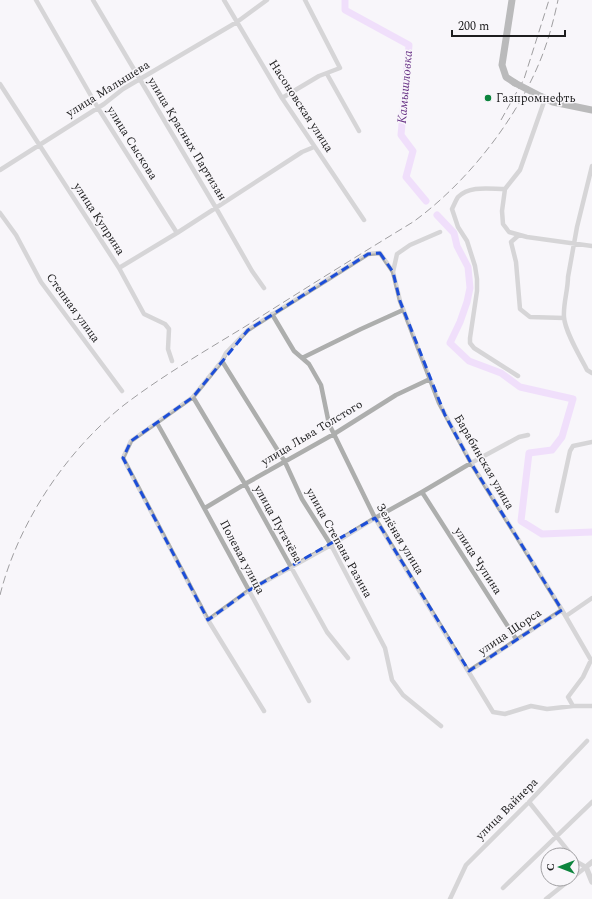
<svg xmlns="http://www.w3.org/2000/svg" width="592" height="899" font-family="Spectral,serif">
<style>
.lines{fill:none;stroke-linecap:round;stroke-linejoin:round}
.river{stroke:#e7c4fd;stroke-width:7}
.minor{stroke:#adaead;stroke-width:4.5}
.tertiary{stroke:#adaead;stroke-width:5.5}
.primary{stroke:#6f726f;stroke-width:7}
.rail{stroke:#333334;stroke-width:1;stroke-dasharray:8 4;stroke-linecap:butt}
.primary-bridge{stroke:#6f726f;stroke-width:7}
.marked{fill:none;stroke:#1d4ed8;stroke-width:3;stroke-dasharray:8 5;stroke-linejoin:round}
.poi-dot{fill:#0c843d;stroke:#f8f6fa;stroke-width:1.5}
.labels{text-anchor:middle;dominant-baseline:central;stroke-width:3;stroke-linejoin:round;paint-order:stroke}
.street-label{font-size:12px;fill:#1d1d1e;stroke:#f8f6fa}
.poi-label{font-size:12px;fill:#1d1d1e;stroke:#f8f6fa;text-anchor:start}
.water-label{font-size:13px;font-style:italic;fill:#6b3688;stroke:#f8f6fa}
</style>
<rect width="100%" height="100%" fill="#f8f6fa"/>
<g class="lines">
<path class="river" d="M345,0V10L409,45L401,135L413,151L406,177L426,201
M437,215L454,233L457,246L468,267L470,288L467,302L460,322L450,343L469,361L501,373L520,387L573,399L562,437L552,450L529,453L521,521L542,534L592,532"/>
<path class="minor" d="M36,0L98,108L177,233
M93,0L216,208L252,271L264,288
M224,0L282,98L364,220
M327,74L359,131
M0,84L119,268L144,314L165,324L169,329L168,349L172,361
M282,98L319,76L340,68L305,0
M545,99L520,170L505,189L502,211L503,224L509,232L527,237L592,246
M592,166L577,227L568,277C568,290 563,304 564,317C565,331 578,353 585,366L587,370L592,373
M0,170L104,104L123,89L237,22L267,0
M505,189C490,189 470,185 458,197C456,200 454,205 452,209L458,227L467,241L475,266L477,279V291L470,338V343L474,348L518,376
M0,213L16,235L41,282L122,391
M440,232L410,245L397,254L393,272L400,301L439,403L471,463L562,610L591,660L583,677L568,697L573,706
M519,235L511,242L516,262L520,309L530,317L564,318
M119,268L177,233L302,152L314,147
M272,314L288,341L294,351L309,364L321,385L329,424L375,518L493,712L505,714L531,706L547,709L573,706H592
M302,358L361,329L403,310
M222,361L285,462L302,499L331,545L385,648L392,680L403,695L441,726
M193,397L245,484L327,632L348,658
M157,423C209,515 258,608 309,701
M422,492L516,639
M205,508L245,484L334,434L396,395L430,379
M557,511L570,451L573,446L592,442
M566,616L592,598
M208,620L248,591L331,545L375,518L422,492L471,463L519,437L528,435
M469,671L562,610
M264,711L208,620L123,458L131,441L193,397L222,361L226,353L248,330L368,254L380,253L393,272
M529,802L577,862L586,867L572,878
M503,888L592,802
M450,899L466,865L529,802L587,741
M546,899L571,879"/>
<path class="tertiary" d="M592,862L586,867L592,882"/>
<path class="primary" d="M512,0L502,65L506,77L515,83
M542,97L553,102L592,110"/>
<path class="rail" d="M501,120L524,79L549,0
M0,595C18,523 66,451 124,405C162,376 205,351 246,326C301,291 357,256 413,222C467,183 518,118 542,56C549,38 554,19 558,0"/>
<path class="primary-bridge" d="M515,83L542,97"/>
</g>
<path d="M0 0H592V899H0ZM380,253L393,272L400,301L445,415L471,463L562,610L469,671L375,518L248,591L208,620L123,458L131,441L193,397L248,330L368,254Z" fill="#f8f6fa" fill-opacity=".55" fill-rule="evenodd"/>
<path class="marked" d="M380,253L393,272L400,301L445,415L471,463L562,610L469,671L375,518L248,591L208,620L123,458L131,441L193,397L248,330L368,254Z"/>
<circle class="poi-dot" cx="488" cy="98" r="4"/>
<g class="labels">
<g class="street-label">
<text transform="translate(108 89) rotate(-32)">улица Малышева</text>
<text transform="translate(301 106) rotate(57)">Насоновская улица</text>
<text transform="translate(187 139) rotate(59)">улица Красных Партизан</text>
<text transform="translate(132 143) rotate(58)">улица Сыскова</text>
<text transform="translate(99 219) rotate(57)">улица Куприна</text>
<text transform="translate(73 308) rotate(54)">Степная улица</text>
<text transform="translate(312 433) rotate(-31)">улица Льва Толстого</text>
<text transform="translate(484 462) rotate(60)">Барабинская улица</text>
<text transform="translate(278 524) rotate(61)">улица Пугачёва</text>
<text transform="translate(400 539) rotate(59)">Зелёная улица</text>
<text transform="translate(339 543) rotate(61)">улица Степана Разина</text>
<text transform="translate(242 557) rotate(62)">Полевая улица</text>
<text transform="translate(478 561) rotate(57)">улица Чупина</text>
<text transform="translate(510 632) rotate(-34)">улица Щорса</text>
<text transform="translate(507 809) rotate(-45)">улица Вайнера</text>
</g>
<g class="poi-label">
<text x="496" y="98">Газпромнефть</text>
</g>
<g class="water-label">
<text transform="translate(405 87) rotate(-85)">Камышловка</text>
</g>
</g>
<g transform="translate(560 867) rotate(270)"><circle r="19" fill="#f8f6fa" stroke="#a09fa2"/>
<path d="M0-3L7 15L0 10L-7 15Z" fill="#0c843d"/>
<text y="-6" font-size="11" font-weight="bold" text-anchor="middle" fill="#1d1d1e">С</text>
</g>
<path d="M452 30v6h113v-6" fill="none" stroke="#1d1d1e" stroke-width="2"/>
<text x="458" y="30" font-size="12" fill="#1d1d1e" stroke="#f8f6fa" stroke-width="3" paint-order="stroke">200 m</text>
</svg>
